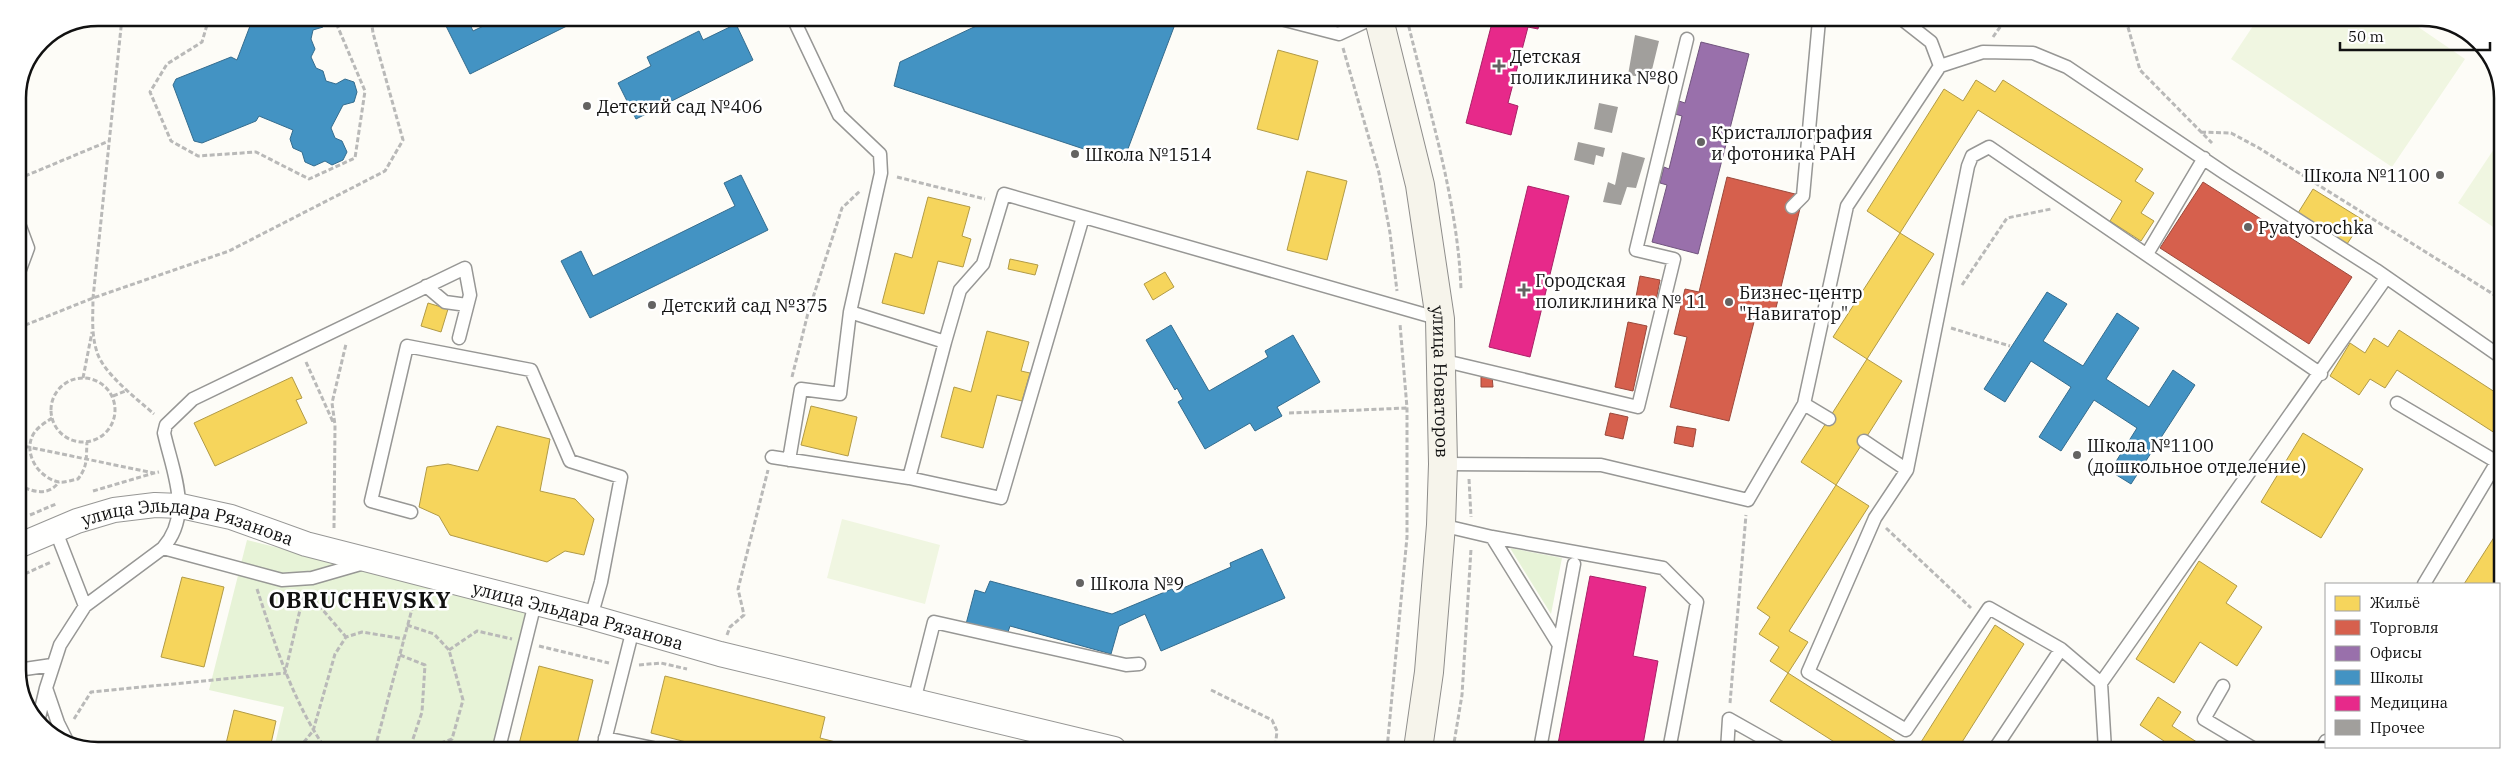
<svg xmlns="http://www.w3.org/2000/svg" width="2520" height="768" font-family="'IBM Plex Serif',serif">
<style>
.green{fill:#e7f3d7}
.pitch{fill:#f0f6e1}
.homes{fill:#f6d55c;stroke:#b19a46}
.shops{fill:#d6604d;stroke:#9b483b}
.offices{fill:#9970ab;stroke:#70547d}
.schools{fill:#4393c3;stroke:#346c8e}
.health{fill:#e7298a;stroke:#a72266}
.building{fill:#a19f9c}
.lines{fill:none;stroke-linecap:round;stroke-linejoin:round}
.lane-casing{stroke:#979795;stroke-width:15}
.street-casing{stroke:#979795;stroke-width:26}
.secondary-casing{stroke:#8e8d8b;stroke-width:30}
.path{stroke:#b9b9b8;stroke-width:3;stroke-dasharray:5 2.5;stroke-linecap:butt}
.lane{stroke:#fffffe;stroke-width:12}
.street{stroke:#fffffe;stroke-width:24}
.secondary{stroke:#f6f4eb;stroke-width:28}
.poi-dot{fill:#646362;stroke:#fff;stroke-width:2}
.labels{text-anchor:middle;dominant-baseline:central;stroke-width:5;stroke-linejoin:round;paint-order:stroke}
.poi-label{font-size:18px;fill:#111;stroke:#fff;text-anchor:start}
.street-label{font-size:18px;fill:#111;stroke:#fff}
.district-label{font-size:22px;font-weight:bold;letter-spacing:1px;fill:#111;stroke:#fff}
.rim{fill:none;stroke:#111;stroke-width:2.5}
</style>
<rect width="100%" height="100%" fill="#fdfcf7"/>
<path class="green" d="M247,540L528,610L494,748H274L284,707L209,690Z
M1510,548L1562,558L1551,614Z"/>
<path class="pitch" d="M2257,20H2408L2465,59L2392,167L2231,59Z
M2502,137V233L2458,203Z
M842,519L940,545L925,604L827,578Z"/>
<path class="homes" d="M1278,50L1318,61L1298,140L1257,129Z
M1976,80L1995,92L2003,80L2143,169L2135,181L2154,193L2141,213L2154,221L2141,241L2110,221L2122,201L1978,110L1900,233L1867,211L1944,89L1963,101Z
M1307,171L1347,181L1327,260L1287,250Z
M2313,189L2363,220L2347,244L2298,213Z
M928,197L970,207L962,236L971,239L963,267L938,261L924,314L882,303L895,253L912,258Z
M1900,233L1934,254L1867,359L1833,337Z
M1010,259L1038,265L1035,275L1008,269Z
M1165,272L1174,287L1153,300L1144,284Z
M428,303L448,309L441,332L421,326Z
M2399,330L2501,396V437L2397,370L2385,388L2370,379L2359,395L2330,376L2350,343L2365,353L2374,338L2388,347Z
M987,331L1029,342L1021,371L1030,373L1022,401L997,395L983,448L941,437L954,387L971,392Z
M1867,359L1902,381L1836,485L1801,462Z
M292,377L302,398L296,400L307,423L215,466L194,423Z
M811,406L857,417L848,456L801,445Z
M497,426L550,439L540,491L575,499L594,519L584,555L565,551L547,562L450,535L439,516L419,507L427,467L448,464L478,471Z
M2303,433L2363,469L2321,538L2261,502Z
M1836,485L1869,506L1789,631L1808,642L1788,673L1770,661L1779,647L1759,634L1770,617L1757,608Z
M2500,528V590L2499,592V584H2464Z
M2199,561L2237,586L2226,603L2262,627L2237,666L2200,642L2174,683L2136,659Z
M182,577L224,587L204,667L161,657Z
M1995,625L2024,644L1957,750H1916Z
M539,666L593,680L576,748H518Z
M1788,673L1909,750H1847L1770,701Z
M665,676L825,717L820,738L863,749L710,748L651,733Z
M2158,697L2181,712L2172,726L2209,750H2158L2164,741L2140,725Z
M234,710L276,721L270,748H225Z
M2359,747H2399L2397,750H2357Z"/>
<path class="shops" d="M1727,177L1803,196L1775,312L1755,318L1729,421L1670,407L1687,337L1674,334L1685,289L1699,292Z
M2203,182L2352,277L2309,344L2160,248Z
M1640,276L1660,280L1655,306L1635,302Z
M1628,322L1647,326L1633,391L1615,387Z
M1492,376L1493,387H1481V377Z
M1610,413L1628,417L1623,439L1605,435Z
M1677,426L1696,429L1693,447L1674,443Z"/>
<path class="offices" d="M1701,42L1749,54L1698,254L1652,242L1667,185L1660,183L1664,167L1669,169L1682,116L1675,114L1679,101L1685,103Z"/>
<path class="schools" d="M240,18H326L323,27L313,30L311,39L315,49L311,57L316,68L323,71L326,81L336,84L345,79L354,82L357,92L354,102L343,105L331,128L335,138L342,141L347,152L343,160L332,165L325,161L314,166L305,162L302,152L293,148L290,139L293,130L259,116L256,121L202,143L194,141L173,85L176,79L231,57L237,60L250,26L242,22Z
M442,18H467L473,31L500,18H583L470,74Z
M991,19H1177L1123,162L894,86L900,62Z
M736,24L753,60L636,119L618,83L651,66L647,57L699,31L703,40Z
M741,175L768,230L590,318L561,261L581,251L593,276L735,206L724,183Z
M2047,292L2067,304L2043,341L2083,366L2117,313L2139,328L2106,379L2149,407L2173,370L2195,385L2131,484L2110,471L2137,428L2094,400L2061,451L2039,437L2071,387L2031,361L2005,402L1984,389Z
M1171,325L1209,391L1268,357L1265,351L1293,335L1320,382L1277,407L1282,416L1255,431L1250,423L1205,449L1178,402L1183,399L1177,388L1175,390L1146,340Z
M1262,549L1285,598L1161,651L1145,614L1119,626L1111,654L1010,626L1007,635L966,624L975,590L985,593L990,581L1112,614L1172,589L1174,592L1231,567L1230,563Z"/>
<path class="health" d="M1493,19H1540L1538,29L1528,27L1508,103L1518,106L1511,135L1466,123Z
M1528,186L1569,196L1530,357L1489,347Z
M1590,576L1646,587L1633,656L1658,661L1642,750L1557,749Z"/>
<path class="building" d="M1635,35L1659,41L1650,78L1628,75Z
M1599,103L1618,107L1612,133L1594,129Z
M1578,142L1605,148L1603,157L1596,155L1594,165L1574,160Z
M1622,152L1645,158L1636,188L1627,187L1621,205L1603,202L1608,182L1615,185Z"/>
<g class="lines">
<defs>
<path id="lane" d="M793,18L839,115L880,154L881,173L850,312L945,342L909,478L1001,498L1083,217
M1281,19L1339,34L1371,19
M1903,20L1931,42L1940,66L1983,52L2033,53L2067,67L2226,174L2376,270L2501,357
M1792,207L1803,196L1819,20
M18,221L28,248L18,275
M2147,254L2204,158
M426,286L445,302L467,305
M945,342L960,290L983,264L1004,194L1440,319
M1441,360L1638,407L1674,259L1636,250L1687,39
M2397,403L2497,462L2424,584
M1804,404L1847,206L1940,66
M1864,441L1907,470L1875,518L1808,672L1906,730L1989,608L2061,649L2101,683L2105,750
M772,457L909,478
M789,460L801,389L840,394L850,312
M1443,464L1601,465L1748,500L1804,404L1829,419
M1907,470L1968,166L1972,156L1989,147L2321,374
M411,512L371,501L407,346L531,370L570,461L621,477L601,582L591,617
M1441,525L1492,537L1559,645
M55,529L85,606
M1492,537L1663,568L1697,602L1669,750
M163,548L282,580L312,578L364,563
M2499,643L2500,641
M18,670L52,665
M2101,683L2386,278
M2223,686L2204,719L2256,750
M914,701L934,622L1126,665L1139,664
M38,722L46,688
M605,738L653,748
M67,741L58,723L46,688L60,645L85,606L163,548C193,514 173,473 164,433L166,425L193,399L465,268L470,295L459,338
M499,748L535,603
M603,748L633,629
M1540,749L1574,564
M1727,750L1729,719L1784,750
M1994,750L2061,649
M2321,750L2326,741"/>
<g id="street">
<path id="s1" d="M18,546L77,521L114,510L155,505L181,506L231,517L306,544L591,617L720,654L1114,749"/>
</g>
<g id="secondary">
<path id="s2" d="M1379,19L1420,185L1440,319L1443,464L1441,525L1429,672L1418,749"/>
</g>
</defs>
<use href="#lane" class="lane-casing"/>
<use href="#street" class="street-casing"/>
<use href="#secondary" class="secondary-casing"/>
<path class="path" d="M122,18L93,298C93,316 91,334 97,352C103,373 137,399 154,414
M209,18L202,42L167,64L150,92L171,141L198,156L256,152L309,179L355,158L365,91L334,18
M1407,19C1428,107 1458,200 1461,290
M2126,20L2140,70L2212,143
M2128,27L2134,20
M1993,37L2005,20
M1343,48L1379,173L1390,233L1397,291
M2201,132L2231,133L2259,148L2501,299
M897,177L985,199
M18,179L109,141
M1962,285L2007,218L2051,209
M18,328L93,298L229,251L385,171L403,140L373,33L371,18
M1951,328L2010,346
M306,362L333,422
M792,377L808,313L842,208L860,191
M51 410a32 32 0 1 1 64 0a32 32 0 1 1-64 0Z
M83,378L92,332
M113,396L128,390
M1289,413L1407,408
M52,418C46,422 38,427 34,433C22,452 38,478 59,482C64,483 72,480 78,479C88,466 86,458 87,442
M18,445L154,473L159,472
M1469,479L1471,517
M18,484C31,492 48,497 59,482
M93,491L154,473
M18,495L23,487
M30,515L56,504
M334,528L335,425L332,403L346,344
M1886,528L1971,608
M18,577L51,562
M257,589C275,644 292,700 325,748
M309,594L346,637
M407,625L434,634L449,650L463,700L452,739L427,748
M727,635L730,627L744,615L738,589L768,470
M539,646L609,663
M449,650L477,631L512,639
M400,655L425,665L422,712L410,748
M639,665L661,663L687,669
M1211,690L1272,720L1277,731L1275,749
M1730,703L1746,515
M74,719L91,692L285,673L304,593
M1454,744L1488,749
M299,748L313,731L335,654L346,637L362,632L404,639
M375,748L416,594
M1387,749L1407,537V408L1400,324
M1453,749L1462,695L1471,549"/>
<use href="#lane" class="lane"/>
<use href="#street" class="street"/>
<use href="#secondary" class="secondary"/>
</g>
<g class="poi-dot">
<path d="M1496.5 58.5h5v5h5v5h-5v5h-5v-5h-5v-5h5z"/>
<circle cx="587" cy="106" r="5"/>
<circle cx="1701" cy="142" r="5"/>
<circle cx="1075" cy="154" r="5"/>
<circle cx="2440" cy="175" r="5"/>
<circle cx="2248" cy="227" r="5"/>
<path d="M1521.5 282.5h5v5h5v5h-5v5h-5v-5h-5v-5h5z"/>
<circle cx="1729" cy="302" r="5"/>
<circle cx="652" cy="305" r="5"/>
<circle cx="2077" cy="455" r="5"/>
<circle cx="1080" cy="583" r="5"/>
</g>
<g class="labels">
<g class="poi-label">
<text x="1510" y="56">Детская<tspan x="1510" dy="21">поликлиника №80</tspan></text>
<text x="597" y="106">Детский сад №406</text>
<text x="1711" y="132">Кристаллография<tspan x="1711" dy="21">и фотоника РАН</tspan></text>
<text x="1085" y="154">Школа №1514</text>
<text x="2430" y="175" text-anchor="end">Школа №1100</text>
<text x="2258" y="227">Pyatyorochka</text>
<text x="1535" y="280">Городская<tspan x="1535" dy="21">поликлиника № 11</tspan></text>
<text x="1739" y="292">Бизнеc-центр<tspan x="1739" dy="21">"Навигатор"</tspan></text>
<text x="662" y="305">Детский сад №375</text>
<text x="2087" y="445">Школа №1100<tspan x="2087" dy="21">(дошкольное отделение)</tspan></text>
<text x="1090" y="583">Школа №9</text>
</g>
<g class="street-label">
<text stroke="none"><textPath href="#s2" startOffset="369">улица Новаторов</textPath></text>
<text stroke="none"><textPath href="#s1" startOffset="178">улица Эльдара Рязанова</textPath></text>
<text stroke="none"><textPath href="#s1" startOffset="582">улица Эльдара Рязанова</textPath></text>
</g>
<g class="district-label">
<text x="360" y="599">OBRUCHEVSKY</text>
</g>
</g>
<path d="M0 0H2520V768H0ZM98 26H2422A72 72 0 0 1 2494 98V670A72 72 0 0 1 2422 742H98A72 72 0 0 1 26 670V98A72 72 0 0 1 98 26Z" fill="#fff" fill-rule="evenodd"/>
<path class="rim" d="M98 26H2422A72 72 0 0 1 2494 98V670A72 72 0 0 1 2422 742H98A72 72 0 0 1 26 670V98A72 72 0 0 1 98 26Z"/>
<rect x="2325" y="583" width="175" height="165" fill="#ffffff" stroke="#a0a0a0"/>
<rect x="2335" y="596" width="25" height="15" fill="#f6d55c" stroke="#a0a0a0"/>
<text x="2370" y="608" font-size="15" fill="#111111">Жильё</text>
<rect x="2335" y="620" width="25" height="15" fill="#d6604d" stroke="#a0a0a0"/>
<text x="2370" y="633" font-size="15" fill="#111111">Торговля</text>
<rect x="2335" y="646" width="25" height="15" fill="#9970ab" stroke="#a0a0a0"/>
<text x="2370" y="658" font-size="15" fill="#111111">Офисы</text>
<rect x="2335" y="670" width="25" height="15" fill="#4393c3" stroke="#a0a0a0"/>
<text x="2370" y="683" font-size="15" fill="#111111">Школы</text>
<rect x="2335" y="696" width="25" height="15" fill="#e7298a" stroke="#a0a0a0"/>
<text x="2370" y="708" font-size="15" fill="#111111">Медицина</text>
<rect x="2335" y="720" width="25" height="15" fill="#a19f9c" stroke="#a0a0a0"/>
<text x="2370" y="733" font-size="15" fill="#111111">Прочее</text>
<path d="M2340 42v8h150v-8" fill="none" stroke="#111111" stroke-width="2.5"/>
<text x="2348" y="42" font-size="15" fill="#111111" stroke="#ffffff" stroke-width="4" paint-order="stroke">50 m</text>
</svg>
